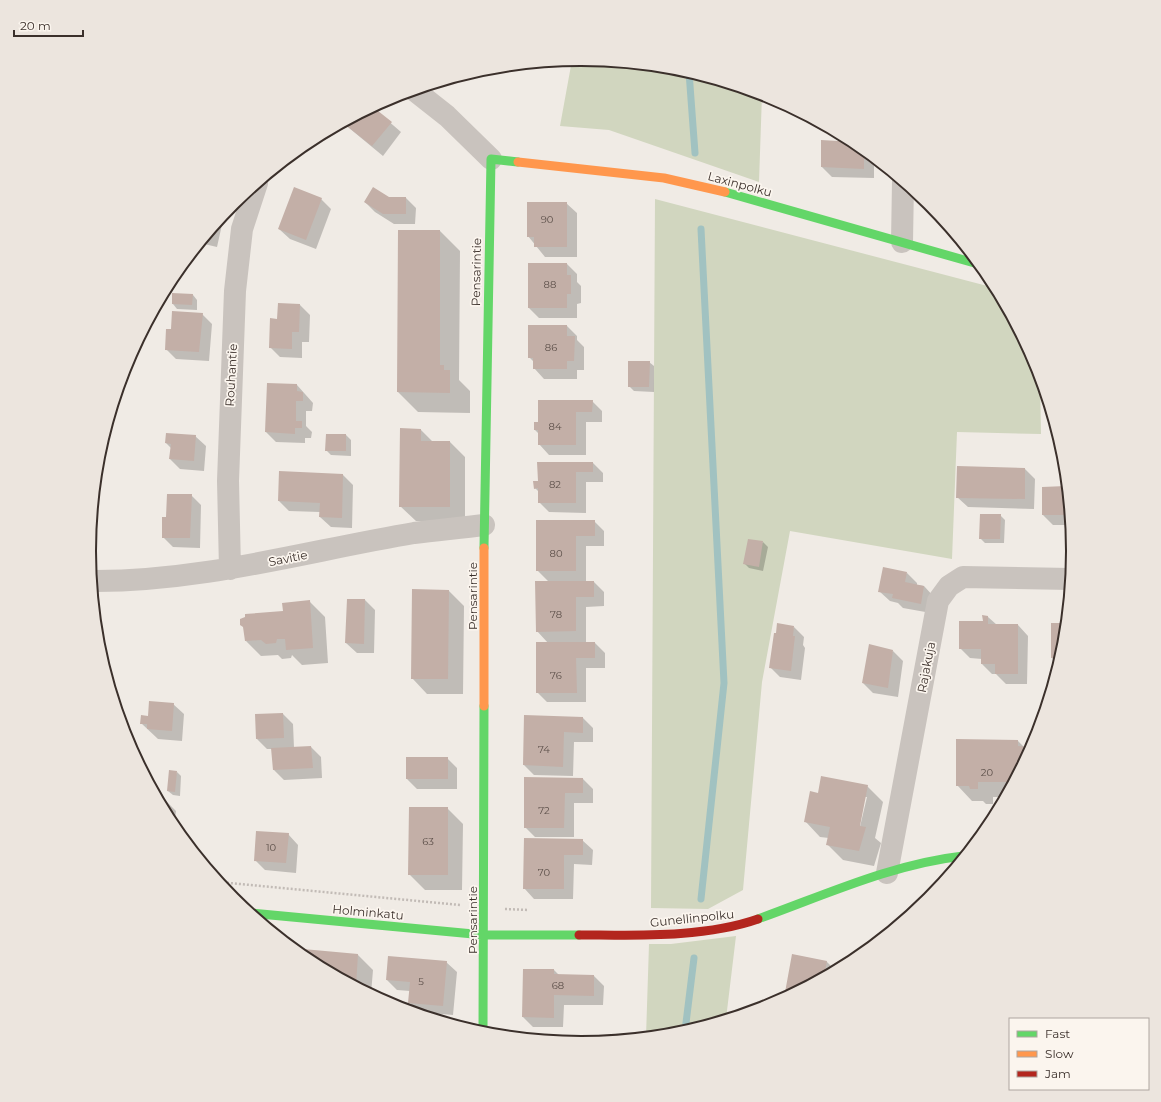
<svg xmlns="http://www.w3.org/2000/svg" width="1161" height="1102" font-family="Montserrat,sans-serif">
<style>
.green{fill:#d1d6bf}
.shadow{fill:#0003;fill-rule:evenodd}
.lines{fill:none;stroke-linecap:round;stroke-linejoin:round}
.stream{stroke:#a1c2c1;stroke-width:7}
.building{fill:#c3afa7}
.path{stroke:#c2bbb6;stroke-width:2.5;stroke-dasharray:2 2;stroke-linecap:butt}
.street{stroke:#c9c3be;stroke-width:22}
.fast{stroke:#63d668;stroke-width:9}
.slow{stroke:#ff974d;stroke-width:9}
.jam{stroke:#b3261e;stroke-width:9}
.labels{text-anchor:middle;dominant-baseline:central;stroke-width:3.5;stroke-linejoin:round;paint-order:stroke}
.number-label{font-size:10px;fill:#5d504a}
.street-label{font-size:12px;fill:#3b302b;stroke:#fbf5ee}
.rim{fill:none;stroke:#3b302b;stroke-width:2}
</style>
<rect width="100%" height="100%" fill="#f0ebe5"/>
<path class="green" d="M581,59L677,69L762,94L759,182L609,130L560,126L572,60Z
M655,199L995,288L1035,363L1040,378L1041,434L957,432L952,559L790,531L762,682L743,890L708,909L651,908Z
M736,936L726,1019L676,1034L646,1037L649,944H671Z"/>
<path class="shadow" d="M499,67V70L487,68Z
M372,107L401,132L383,156L343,123Z
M839,134L854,142L874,159V178L832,177L822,167L839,142Z
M388,198H406L416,208L415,224H394L375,212L365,202Z
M321,199L331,209L316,249L290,239L279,229Z
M566,203L577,213V257H545L528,236Z
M221,218L223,220L217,247L200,243Z
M399,231H440L460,251L459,380L470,391V413L418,412L398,392Z
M567,264L577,274V282L581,286V303L577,304V318H539L529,308Z
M193,295L197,300V310L177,309L173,304Z
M300,305L310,315L309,342H302V358L280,357L270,347L278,320Z
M202,314L212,324L209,361L176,359L166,349L172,330Z
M567,326L577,336V340L584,347V370H577V379H544L534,368V362L529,357Z
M649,362L654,366V392L634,391L629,386Z
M297,385L313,403L312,411H306V426L312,432L311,438H305V443L276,442L266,432Z
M592,401L602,411V422H586V455H549L539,444V434L535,430L539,423Z
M421,430L433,442H450L465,457V522L416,521L400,506Z
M327,435H346L351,440V456L331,455L326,450Z
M195,436L206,446L204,471L180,469L170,459L171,448L166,443Z
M593,463L603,473V482H586V513L549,512L539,502V492L535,488L539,482Z
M958,467L1025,469L1035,479L1034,509L968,507L957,497Z
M343,475L353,485L352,528L331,527L320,517V512L289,511L279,501Z
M1066,487L1070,525H1053L1043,515V488Z
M94,490L96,492L90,556L89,551Z
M191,495L201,505L200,548L173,547L163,537L167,518Z
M1000,515L1005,520L1004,543H985L980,538Z
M537,521H594L604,531V546H586V582H594L604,592V606L586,607V643H595L605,653V668H586V702H547L537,692L548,643L537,631L549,582L537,570Z
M763,542L768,547L763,571L749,568L745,564Z
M907,573L917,583V585L924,586L934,597L931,613L903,608L898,603L890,601L879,591Z
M449,591L464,606L463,694H427L412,678Z
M365,600L375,610L374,653H357L346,643Z
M309,601L325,617L328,663L302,665L292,655L291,658L282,659L278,655L261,656L246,641L284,612Z
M988,617L997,625H1018L1028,636L1027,684H1006L996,674H992L982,664V659L970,658L960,648Z
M1052,624H1065L1063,647L1058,664L1052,658Z
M794,627L804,637L803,645L805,648L801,680L780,677L770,667Z
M893,651L903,661L898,697L873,693L863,683Z
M173,704L184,714L182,741L158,739L141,723L149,717Z
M283,714L293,724L294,748L311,747L321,757L322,778L284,780L274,770L272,749H267L257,739Z
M525,716L583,718L593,728V742H574L573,776L534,775L524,765Z
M1018,741L1025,748H1031L1004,797H993V804H986L983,801H972L957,785Z
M447,758L457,768V789H417L407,779Z
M177,772L181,776L180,796L173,795L168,791Z
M525,778L583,779L593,789V803H574V837H535L525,827Z
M867,786L883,802L875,838L881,843L874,866L843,860L827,844L829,838L820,837L805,821L819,794ZM865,797H867L859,831L858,830Z
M159,800L166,801L176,811L174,828Z
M447,808L463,824L462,890H425L409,874Z
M288,834L298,845L296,873L265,870L255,860Z
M525,839L582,840L593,850L592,865L574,864L573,899H534L524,888Z
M358,955L373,970L371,994L307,960Z
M793,955L827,962L835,970L785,997Z
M446,962L457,972L453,1015L420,1012L409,1002L410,991L397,990L387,980Z
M554,970L559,975L594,976L604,986L603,1005H564L563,1027H533L523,1017Z"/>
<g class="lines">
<path class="stream" d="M689,72L695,153
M701,229L724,683L701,899
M685,1031L694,958"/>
</g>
<path class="building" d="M373,107L392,122L372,146L343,123Z
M838,134L854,142L864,151V169L821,167V140L838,141Z
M294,187L322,198L306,240L278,229Z
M373,187L389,197H406V214H383L364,202Z
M527,202H567V247H534V237H527Z
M398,230H440V365H444V370H450V393L397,392Z
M528,263H567V275H571V294H567V308H528Z
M172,293L193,294L192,305L172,304Z
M278,303L300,304L299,332H292V349L269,348L270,318L277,319Z
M172,311L203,313L199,352L165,350L166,329H171Z
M528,325H567V336H575L574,361H567V369H533V358H528Z
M628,361H650L649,387H628Z
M267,383L297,384V391L303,392V401H296V421H302V428H295V434L265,432Z
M538,400H593L592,412H576V445H538V430H534V422H538Z
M400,428L421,429V441H450V507H399Z
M166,433L196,435L194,461L169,459L171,444L165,443Z
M326,434H346V451H325Z
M537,462H593V472H576V503H538V488L534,489L533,481H538Z
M957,466L1025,468V499L956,498Z
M279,471L343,474L342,518L319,517L320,503L278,501Z
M1066,486L1069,515H1042V487Z
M167,494H192L190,538H162V517H166Z
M980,514H1001L1000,539H979Z
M536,520H595V536H576V571H536Z
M748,539L763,541L759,567L743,564Z
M883,567L907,572L905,582L924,586L921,604L892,598L893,594L878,592Z
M535,581H594V597H576V631L536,632Z
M412,589L449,590L448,679H411Z
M347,599H365L364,644L345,643Z
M310,600L313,648L286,650L285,639H277L276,643L266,644L261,640L245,641L243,627L240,625V619L245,617V614L283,611L282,603Z
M982,615L988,616V624H1018V674H995V664H981V649H959V621H983Z
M777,623L794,626L793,636H795L791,671L769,668L774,633H776Z
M1051,623H1065L1063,647L1060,658H1051Z
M536,642H595V658H576L577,693H536Z
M869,644L893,650L888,688L862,683Z
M149,701L174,703L172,731L147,729V724H140L141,715L148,716Z
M283,713L284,738L256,739L255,714Z
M524,715L583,717V733L564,732L563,767L523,765Z
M956,739L1018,740V746L1031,747L1012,782H978V789H970L969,786H956Z
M311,746L313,768L273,770L271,748Z
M406,757H448V779H406Z
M169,770L177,771L175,792L167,791Z
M821,776L868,785L860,826L866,827L859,851L826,845L830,827L804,822L810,791L818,793Z
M524,777L583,778V793H565L564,828H524Z
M158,799L166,800L165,812Z
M409,807H448V875H408Z
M256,831L289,833L286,863L254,861Z
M524,838L583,839V855H564V889H523Z
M292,948L358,954L356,986L307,960Z
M792,954L827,961L824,976L784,998Z
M388,956L447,961L443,1006L408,1003L410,982L386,980Z
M523,969H554V974L594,975V996L554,995V1018L522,1017Z"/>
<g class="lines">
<path class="path" d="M219,882L460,905
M505,909L528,910"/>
<path class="street" d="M414,90L447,116L491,159
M902,242L903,182
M230,569L228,481L235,291L242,229L257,183
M91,581C201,582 307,551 414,533C437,530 461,528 484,525
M887,873L938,601L949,586L963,577L1070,579"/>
<path class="fast" d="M725,192L978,264
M484,548L491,159L518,162
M250,913L484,935H579
M758,919C825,895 892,864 963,856
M483,1033L484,706"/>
<path class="slow" d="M518,162L664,178L725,192
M484,706V548"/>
<path class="jam" d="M579,935C636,935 704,938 758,919"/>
</g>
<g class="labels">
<g class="number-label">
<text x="547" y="219">90</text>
<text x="550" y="284">88</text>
<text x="551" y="347">86</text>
<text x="555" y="426">84</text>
<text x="555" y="484">82</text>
<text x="556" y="553">80</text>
<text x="556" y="614">78</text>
<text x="556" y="675">76</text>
<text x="544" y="749">74</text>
<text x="987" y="772">20</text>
<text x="544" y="810">72</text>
<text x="428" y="841">63</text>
<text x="271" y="847">10</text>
<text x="544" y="872">70</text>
<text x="421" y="981">5</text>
<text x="558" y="985">68</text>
</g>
<g class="street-label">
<text transform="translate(740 184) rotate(15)">Laxinpolku</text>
<text transform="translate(476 272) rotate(-89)">Pensarintie</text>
<text transform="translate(231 375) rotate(-87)">Rouhantie</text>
<text transform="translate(288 558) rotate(-11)">Savitie</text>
<text transform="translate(472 596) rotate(-90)">Pensarintie</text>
<text transform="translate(926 667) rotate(-79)">Rajakuja</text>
<text transform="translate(368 912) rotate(5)">Holminkatu</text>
<text transform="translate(692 918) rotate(-6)">Gunellinpolku</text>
<text transform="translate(472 920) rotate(-90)">Pensarintie</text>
</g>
</g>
<path d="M0 0H1161V1102H0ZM96 551a485 485 0 1 1 970 0a485 485 0 1 1-970 0Z" fill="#ece5de" fill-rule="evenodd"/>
<path class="rim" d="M96 551a485 485 0 1 1 970 0a485 485 0 1 1-970 0Z"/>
<rect x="1009" y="1018" width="140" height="72" fill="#fbf5ee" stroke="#aea6a0"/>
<rect x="1017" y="1031" width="20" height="6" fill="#63d668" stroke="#aea6a0"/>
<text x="1045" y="1038" font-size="12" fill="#3b302b">Fast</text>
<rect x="1017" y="1051" width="20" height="6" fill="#ff974d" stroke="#aea6a0"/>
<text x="1045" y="1058" font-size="12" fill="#3b302b">Slow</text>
<rect x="1017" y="1071" width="20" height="6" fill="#b3261e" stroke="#aea6a0"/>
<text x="1045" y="1078" font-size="12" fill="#3b302b">Jam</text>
<path d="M14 30v6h69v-6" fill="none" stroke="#3b302b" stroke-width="2"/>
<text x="20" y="30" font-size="12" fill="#3b302b" stroke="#fbf5ee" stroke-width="3" paint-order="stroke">20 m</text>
</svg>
